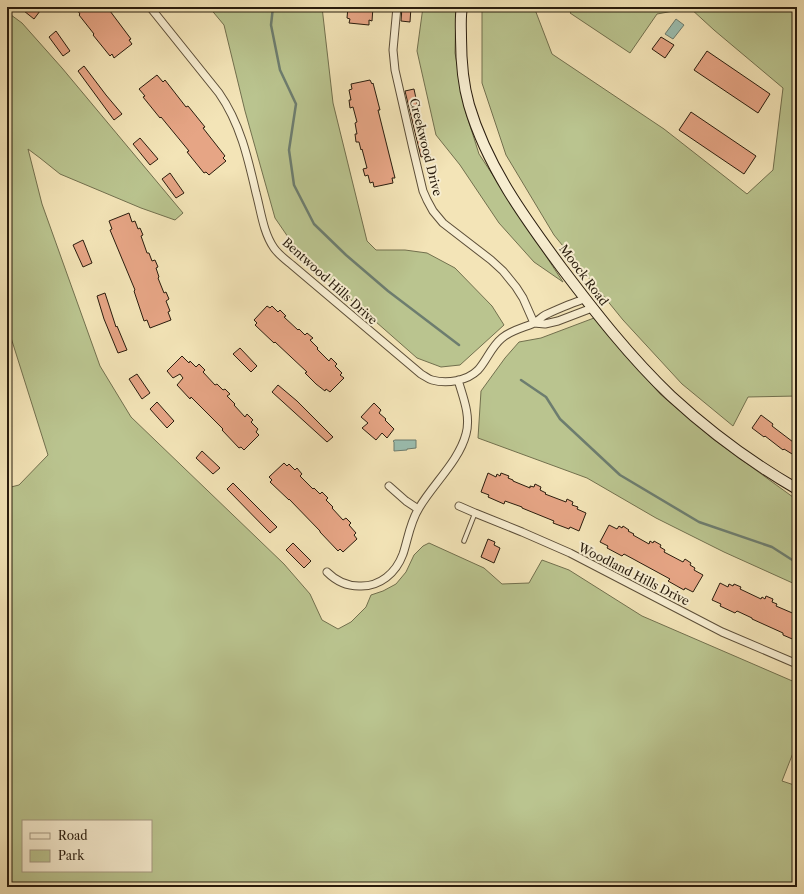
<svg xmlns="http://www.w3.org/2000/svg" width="804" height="894" font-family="'Libre Caslon Text',serif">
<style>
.green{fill:#bac48f;stroke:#72704e;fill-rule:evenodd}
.water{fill:#9bbeb0;stroke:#6d7d6f}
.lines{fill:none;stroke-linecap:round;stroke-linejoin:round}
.stream{stroke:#6d7d6f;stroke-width:2.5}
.building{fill:#e6a585;stroke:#291c0d}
.service-casing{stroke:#5c4e38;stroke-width:5.5}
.minor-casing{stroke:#5c4e38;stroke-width:9}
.secondary-casing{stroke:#291c0d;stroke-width:12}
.service{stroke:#f7edd0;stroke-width:3.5}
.minor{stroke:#f7edd0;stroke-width:7}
.secondary{stroke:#f7edd0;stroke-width:10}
.labels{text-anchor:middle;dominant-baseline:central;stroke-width:4;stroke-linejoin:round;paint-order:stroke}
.street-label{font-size:12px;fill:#291c0d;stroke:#f7edd0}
</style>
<rect width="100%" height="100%" fill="#f3e4b7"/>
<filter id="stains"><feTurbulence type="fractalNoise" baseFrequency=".005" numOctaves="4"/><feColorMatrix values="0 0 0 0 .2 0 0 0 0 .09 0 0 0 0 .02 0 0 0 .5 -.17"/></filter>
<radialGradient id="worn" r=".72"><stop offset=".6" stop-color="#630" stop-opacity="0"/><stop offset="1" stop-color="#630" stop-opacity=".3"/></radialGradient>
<path class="green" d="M209,7H322L333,103L367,241L376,250H405L427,253L455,268L492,306L504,325L460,365L441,367L417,358L301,256L275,218L245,111L224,25Z
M423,7H456L455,53L466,113L479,154L563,282L534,262L499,223L460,165L436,135L417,51Z
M482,7H534L552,54L664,129L747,194L773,170L783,88L714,30L690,8L657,14L630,53L570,13L575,7H797V396L748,397L733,426L682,384L623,320L554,235L506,155L482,83Z
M7,12L22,23L62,68L183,213L175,220L141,208L60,174L40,158L28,149L42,204L100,366L131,417L284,564L310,594L322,620L338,629L351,622L366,607L371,595L383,591L396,584L406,572L414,555L423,546L429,543L484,568L502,584L529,583L542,560L569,570L642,616L797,683V727L793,753L782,781L797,786V887H7V488L19,485L48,455L7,325ZM23,821H151V871H23Z
M594,318L660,394L713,439L797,500V585L724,552L656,518L587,478L478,438L481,391L505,358L519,342L541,338Z"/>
<path class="water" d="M676,19L684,25L673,39L665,34Z
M395,440H416V448L407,449V450L394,451V442L393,441Z"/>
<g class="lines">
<path class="stream" d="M273,7L271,25L280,70L296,104L289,150L294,185L314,224L346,255L388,291L459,345
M521,380L546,397L560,419L620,475L699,522L772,547L797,563"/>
</g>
<path class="building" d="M19,7H35L40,11L34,19Z
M75,7H107L131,39L129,40L132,44L114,58L112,54L110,56L93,35L94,34L79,15L80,14Z
M348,7H373L372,21L369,20V25L349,23L350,19L347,18Z
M402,7H411L410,22L401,21Z
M56,31L70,51L63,56L49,37Z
M661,37L674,45L665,58L652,49Z
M707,51L770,94L758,113L694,70Z
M84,66L106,95L122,114L114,120L78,71Z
M157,75L163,82L165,80L186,107L188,106L205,127L203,128L225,156L223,158L226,161L209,175L206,172L204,173L187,152L189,151L161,117L160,118L143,97L145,96L139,89Z
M370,80L372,84L373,83L380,110H378L395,178H392L393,183L374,187L373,182L370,183L368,175L365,176L363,169L367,168L362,149L361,150L359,142H356L355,134H357L355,123L357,122L353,107L350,108L349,100H351L349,90L352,89L351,84Z
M414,89L422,127L430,155L421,157L405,91Z
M691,112L756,156L744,174L679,130Z
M140,138L158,159L150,165L133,144Z
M170,173L184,193L176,198L162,179Z
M129,213L132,222L135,221L138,229L140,228L143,235L141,236L147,253H149L152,261L155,260L158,267L156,268L159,277L158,278L164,293L166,292L169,299L166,301L170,311L168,312L171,320L150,328L147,320L144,321L134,291L135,290L110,230L112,229L109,221Z
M83,240L92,263L83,267L73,245Z
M105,293L116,327L117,326L127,350L118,353L104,319L97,296Z
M267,306L270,308L272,306L278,312L280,310L286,316L284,317L298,330L299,329L305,335L307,333L313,338L310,340L318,348L317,349L329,361L331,358L337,364L335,366L342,373L340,375L344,378L330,392L326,389L325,391L316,384L305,373L307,372L275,342L274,343L255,325L257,323L254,320Z
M240,348L257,366L251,372L233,354Z
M182,356L189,363L190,361L196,367L199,364L205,370L203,372L215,385L217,384L223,390L225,389L230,394L227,396L235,404L234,405L245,417L247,414L253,420L251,422L258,429L256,432L259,435L244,450L241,447L239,448L222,430L223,429L191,397L190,399L177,385L183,378L180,374L173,378L167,371Z
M137,374L150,393L142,399L129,379Z
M278,385L297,401L333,437L327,442L272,392Z
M157,402L174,421L167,428L150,409Z
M374,403L381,410L379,413L386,419L385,420L394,429L387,438L382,433L376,440L362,428L368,423L361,417Z
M761,415L773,424L772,426L797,445V457L784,449L783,450L765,436L764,437L752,428Z
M202,451L220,468L213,474L196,458Z
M284,463L287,466L289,464L295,470L297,468L302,474L300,476L313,489L314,488L320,494L322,492L328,498L326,500L333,507L332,508L343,520L346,518L351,523L349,525L356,533L354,535L357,539L343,552L340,549L338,551L320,532V531L289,499V500L270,482L272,480L269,477Z
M488,473L496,477L497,474L500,476L501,473L509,476L508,478L513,480V481L530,488V486L534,487L535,484L541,487L540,490L546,493L545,494L566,502L567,499L573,502L572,505L578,507L577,509L586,513L579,531L570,527L569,529L553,523L554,521L522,508V507L505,501L504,504L488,497L489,495L481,492Z
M233,483L277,527L270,533L227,489Z
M609,525L617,529L619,526L622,528L623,526L629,530L628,531L634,534L633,535L649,544L650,541L653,543L654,541L661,545L660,547L665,550L664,552L683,562L685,559L691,563L690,565L695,568L694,570L703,575L693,592L685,588L684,590L668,581L670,579L624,554L622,556L607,548L608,546L600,542Z
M488,539L495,542L494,545L500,548L494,563L481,557Z
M293,543L311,561L304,568L286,550Z
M720,583L728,587L729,584L733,586L734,584L741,587L740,589L761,599L762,597L765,599L766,596L773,599L772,602L777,604L776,606L797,615V641L783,635V633L752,619V618L737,611L735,613L720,606L721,604L712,600Z"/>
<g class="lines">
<defs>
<path id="service" d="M464,541L475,513"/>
<path id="minor" d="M150,7L219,93C240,123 248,158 256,193C261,211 263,232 274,248C279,255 286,260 292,265L421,374C425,376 428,379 432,380C447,384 467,381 478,370C487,360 491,347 502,338C510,331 522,328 532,324C537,322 540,318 545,315C558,309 571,303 585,299
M397,7L393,50L395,70L413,149L423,191L427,200L433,211L443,223L491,260L503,271L516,287L523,298L534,323
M534,323L545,324L558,321L592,308
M389,486L406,501L418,509
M459,506L475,513L522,532L570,553L722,632L797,664
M327,572C336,581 347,586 359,586C380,587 396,573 403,554C408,539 410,522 419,508C433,484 459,461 466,434C471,416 463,397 458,380"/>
<path id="secondary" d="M462,7C460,17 461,28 461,38C461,59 463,84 469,105C487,166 524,217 561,267C595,312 630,357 671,396C709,431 752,463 797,489"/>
</defs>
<use href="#service" class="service-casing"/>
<use href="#minor" class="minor-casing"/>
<use href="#secondary" class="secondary-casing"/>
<use href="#service" class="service"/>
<use href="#minor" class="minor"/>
<use href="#secondary" class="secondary"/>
</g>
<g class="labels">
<g class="street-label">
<text transform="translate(426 147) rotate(76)">Creekwood Drive</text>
<text transform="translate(584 275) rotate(53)">Moock Road</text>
<text transform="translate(330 281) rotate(42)">Bentwood Hills Drive</text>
<text transform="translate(634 574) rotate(27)">Woodland Hills Drive</text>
</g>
</g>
<rect width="804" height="894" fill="none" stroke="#f3e4b7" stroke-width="24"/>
<rect x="8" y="8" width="788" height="878" fill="none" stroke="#291c0d" stroke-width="2"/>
<rect x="12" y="12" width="780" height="870" fill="none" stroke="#291c0d"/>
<rect x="22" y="820" width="130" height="52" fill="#f7edd0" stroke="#a59982"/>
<rect x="30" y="833" width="20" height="6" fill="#f7edd0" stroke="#a59982"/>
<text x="58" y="840" font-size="12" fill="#291c0d">Road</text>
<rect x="30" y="850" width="20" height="12" fill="#bac48f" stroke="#a59982"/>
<text x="58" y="860" font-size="12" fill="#291c0d">Park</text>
<rect width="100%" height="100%" filter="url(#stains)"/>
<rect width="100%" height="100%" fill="url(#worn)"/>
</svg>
